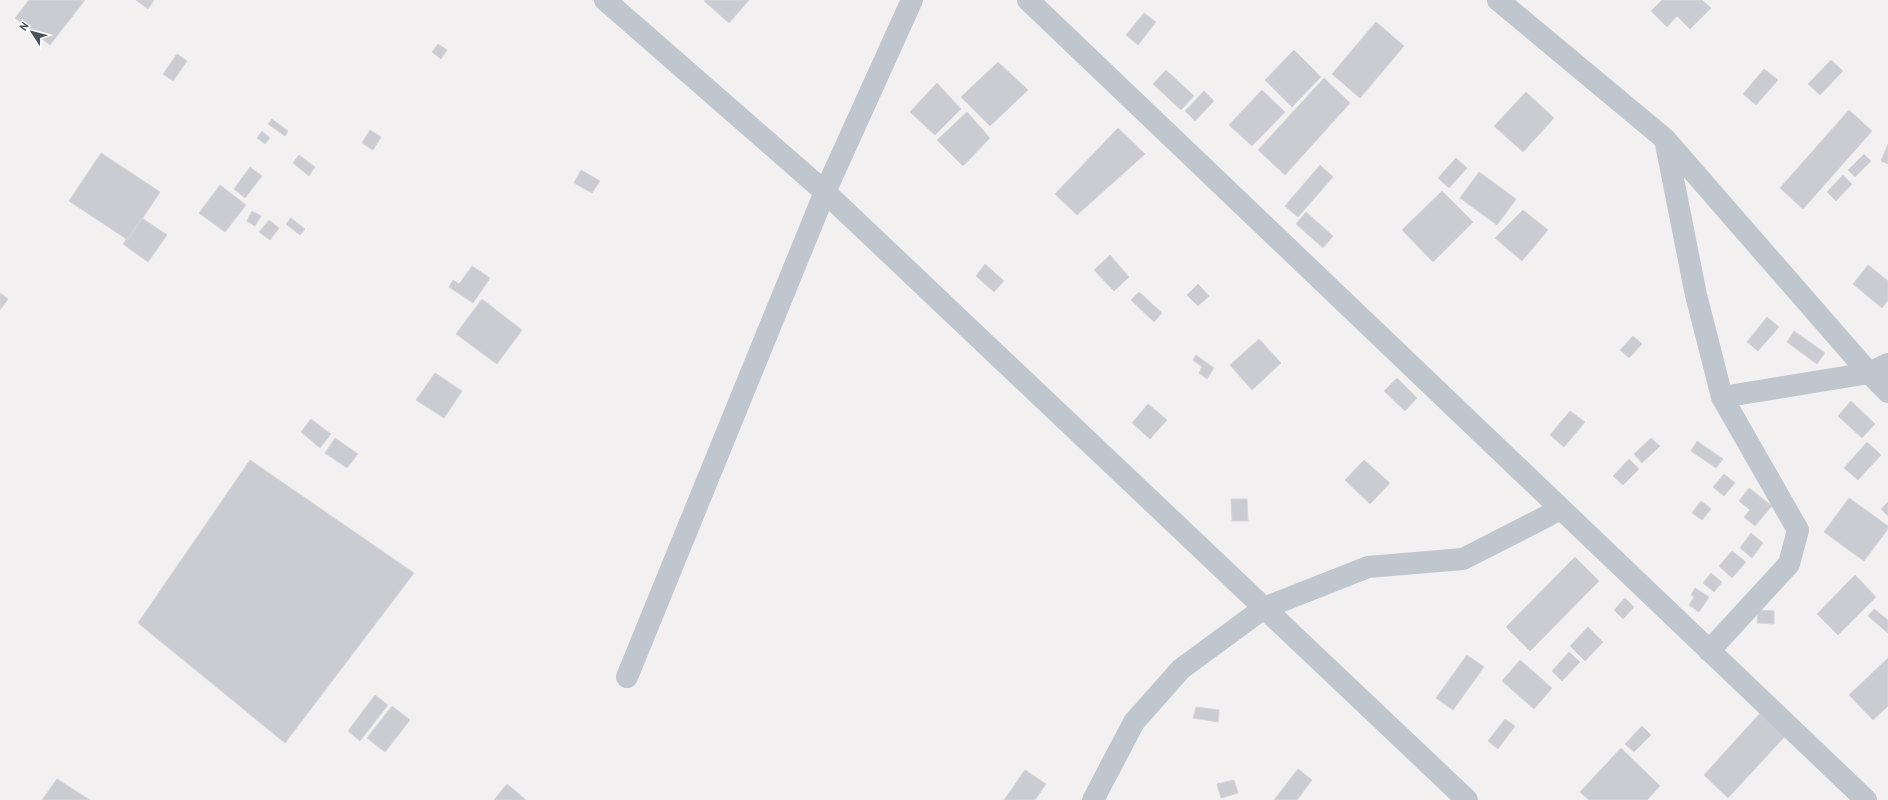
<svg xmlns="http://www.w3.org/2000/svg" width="1888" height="800" font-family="'PT Sans',sans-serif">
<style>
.building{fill:#cbccd1;stroke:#d4d6da}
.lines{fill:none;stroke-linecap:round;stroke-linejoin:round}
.minor{stroke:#c0c6cd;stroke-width:22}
</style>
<rect width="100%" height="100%" fill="#f2f0f0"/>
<path class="building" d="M29,0H85L50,45L15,18Z
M136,0H154L148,9Z
M705,0H749L729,23L704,1Z
M1662,0H1702L1711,8L1690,29L1677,16L1667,27L1651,11Z
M1144,13L1156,22L1138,45L1126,35Z
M1376,22L1404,46L1360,98L1332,74Z
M438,44L447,50L441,59L432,52Z
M1294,50L1321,77L1292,107L1265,80Z
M177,54L187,61L173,81L163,74Z
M1831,60L1843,71L1820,95L1808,84Z
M998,62L1028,90L990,126L961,97Z
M1764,69L1778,80L1756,105L1743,94Z
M1166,70L1194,96L1181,110L1153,84Z
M1324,78L1350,103L1285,175L1258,150Z
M937,83L961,109L935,135L910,112Z
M1262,90L1285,112L1252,146L1229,125Z
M1204,91L1214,101L1195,121L1185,111Z
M1526,92L1554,118L1523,152L1494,126Z
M1849,110L1872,131L1803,209L1780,188Z
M967,112L990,138L963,166L937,140Z
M272,119L288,131L285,136L268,124Z
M1118,128L1145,154L1077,215L1055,194Z
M370,130L381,137L373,150L362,143Z
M262,131L270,138L265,144L257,138Z
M1888,144V164L1881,161Z
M101,153L160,192L128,240L69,201Z
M1864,154L1871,161L1855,177L1848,170Z
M299,155L315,167L309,176L293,163Z
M1456,158L1467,168L1449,188L1438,178Z
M1320,165L1333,177L1298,217L1285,206Z
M250,167L262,176L245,198L234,189Z
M581,170L600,181L592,193L574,183Z
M1479,172L1516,199L1497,225L1460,198Z
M1843,175L1852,184L1836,201L1827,192Z
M220,185L246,205L225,232L199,213Z
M1442,191L1473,222L1433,262L1402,230Z
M1523,210L1548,230L1522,261L1495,238Z
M252,211L261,216L255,226L247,221Z
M1306,212L1333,236L1323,248L1296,224Z
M142,218L167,235L148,262L123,244Z
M291,218L305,229L300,235L286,224Z
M269,220L279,228L270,240L259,232Z
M1110,255L1129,277L1114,291L1094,270Z
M985,264L1004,281L994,292L976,276Z
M1868,265L1888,281V300L1882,308L1853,284Z
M472,266L490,278L473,303L449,287L453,280L459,284Z
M1198,284L1209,296L1198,306L1187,295Z
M1139,292L1162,313L1154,322L1131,300Z
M0,293L8,299L0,310Z
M482,299L522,330L497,364L456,334Z
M1767,317L1779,327L1758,351L1747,342Z
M1794,331L1825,353L1817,364L1787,342Z
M1633,336L1642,344L1629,358L1620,350Z
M1259,339L1281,363L1252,390L1230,365Z
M1196,355L1214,368L1207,379L1199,373L1202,367L1193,360Z
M435,373L462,391L444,418L416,400Z
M1397,378L1417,398L1405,411L1384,391Z
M1851,401L1875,424L1862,438L1838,416Z
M1148,404L1167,420L1150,439L1132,423Z
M1570,411L1585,422L1564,447L1550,435Z
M311,419L331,434L320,448L301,432Z
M335,438L358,454L347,468L325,453Z
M1651,438L1660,446L1642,463L1634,454Z
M1697,441L1723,459L1716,468L1691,451Z
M1867,442L1881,455L1858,480L1844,468Z
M1629,459L1639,469L1623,485L1613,476Z
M250,460L414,573L285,743L138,623Z
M1364,460L1390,483L1370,504L1345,480Z
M1724,474L1735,483L1724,496L1713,487Z
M1749,488L1772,506L1755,526L1744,517L1750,510L1739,501Z
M1849,498L1888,526V529L1864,561L1824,532Z
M1231,499H1247L1248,521H1232Z
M1701,501L1711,509L1702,520L1692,513Z
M1888,502V516L1881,509Z
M1751,533L1763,543L1752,558L1740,548Z
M1732,551L1746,562L1732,578L1719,566Z
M1575,557L1599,581L1530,651L1506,627Z
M1711,573L1722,582L1714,592L1703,583Z
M1855,575L1876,597L1838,635L1817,614Z
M1695,588L1709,597L1699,612L1689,605L1694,597L1691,595Z
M1625,598L1634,607L1623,619L1614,610Z
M1874,609L1888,620V633L1868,616Z
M1758,610L1774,611V624L1757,623Z
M1588,627L1603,642L1585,661L1570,646Z
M1569,652L1580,662L1562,681L1552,671Z
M1467,655L1484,667L1453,710L1436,698Z
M1888,658V706L1873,720L1849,695Z
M1520,660L1552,688L1534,709L1502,681Z
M375,695L388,705L360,741L348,731Z
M392,706L410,720L385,752L367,738Z
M1196,707L1219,710L1218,722L1193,718Z
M1763,710L1788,733L1728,798L1704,775Z
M1505,719L1515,726L1498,749L1488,741Z
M1642,726L1651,735L1634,752L1625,744Z
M1621,748L1660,786L1647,800H1589L1580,792Z
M1298,769L1312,780L1297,800H1274Z
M1025,770L1046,784L1035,800H1004Z
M57,779L90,800H42Z
M1234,780L1238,793L1221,798L1217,784Z
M507,784L526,800H494Z"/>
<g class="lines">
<path class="minor" d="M605,0L825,192L1467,800
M1028,0L1866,800
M1498,0L1665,139L1869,373L1888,392
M1665,139L1696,295L1722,397L1798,530L1789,564L1709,651
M1722,397L1869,373L1888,364
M627,677L825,192L912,0
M1093,800L1134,722L1181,669L1264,608L1368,567L1463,559L1561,509"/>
</g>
<g transform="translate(32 32) rotate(306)" stroke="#ffffff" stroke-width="3" paint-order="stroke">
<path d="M0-3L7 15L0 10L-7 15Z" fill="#4a525b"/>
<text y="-6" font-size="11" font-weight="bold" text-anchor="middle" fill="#4a525b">N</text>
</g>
</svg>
